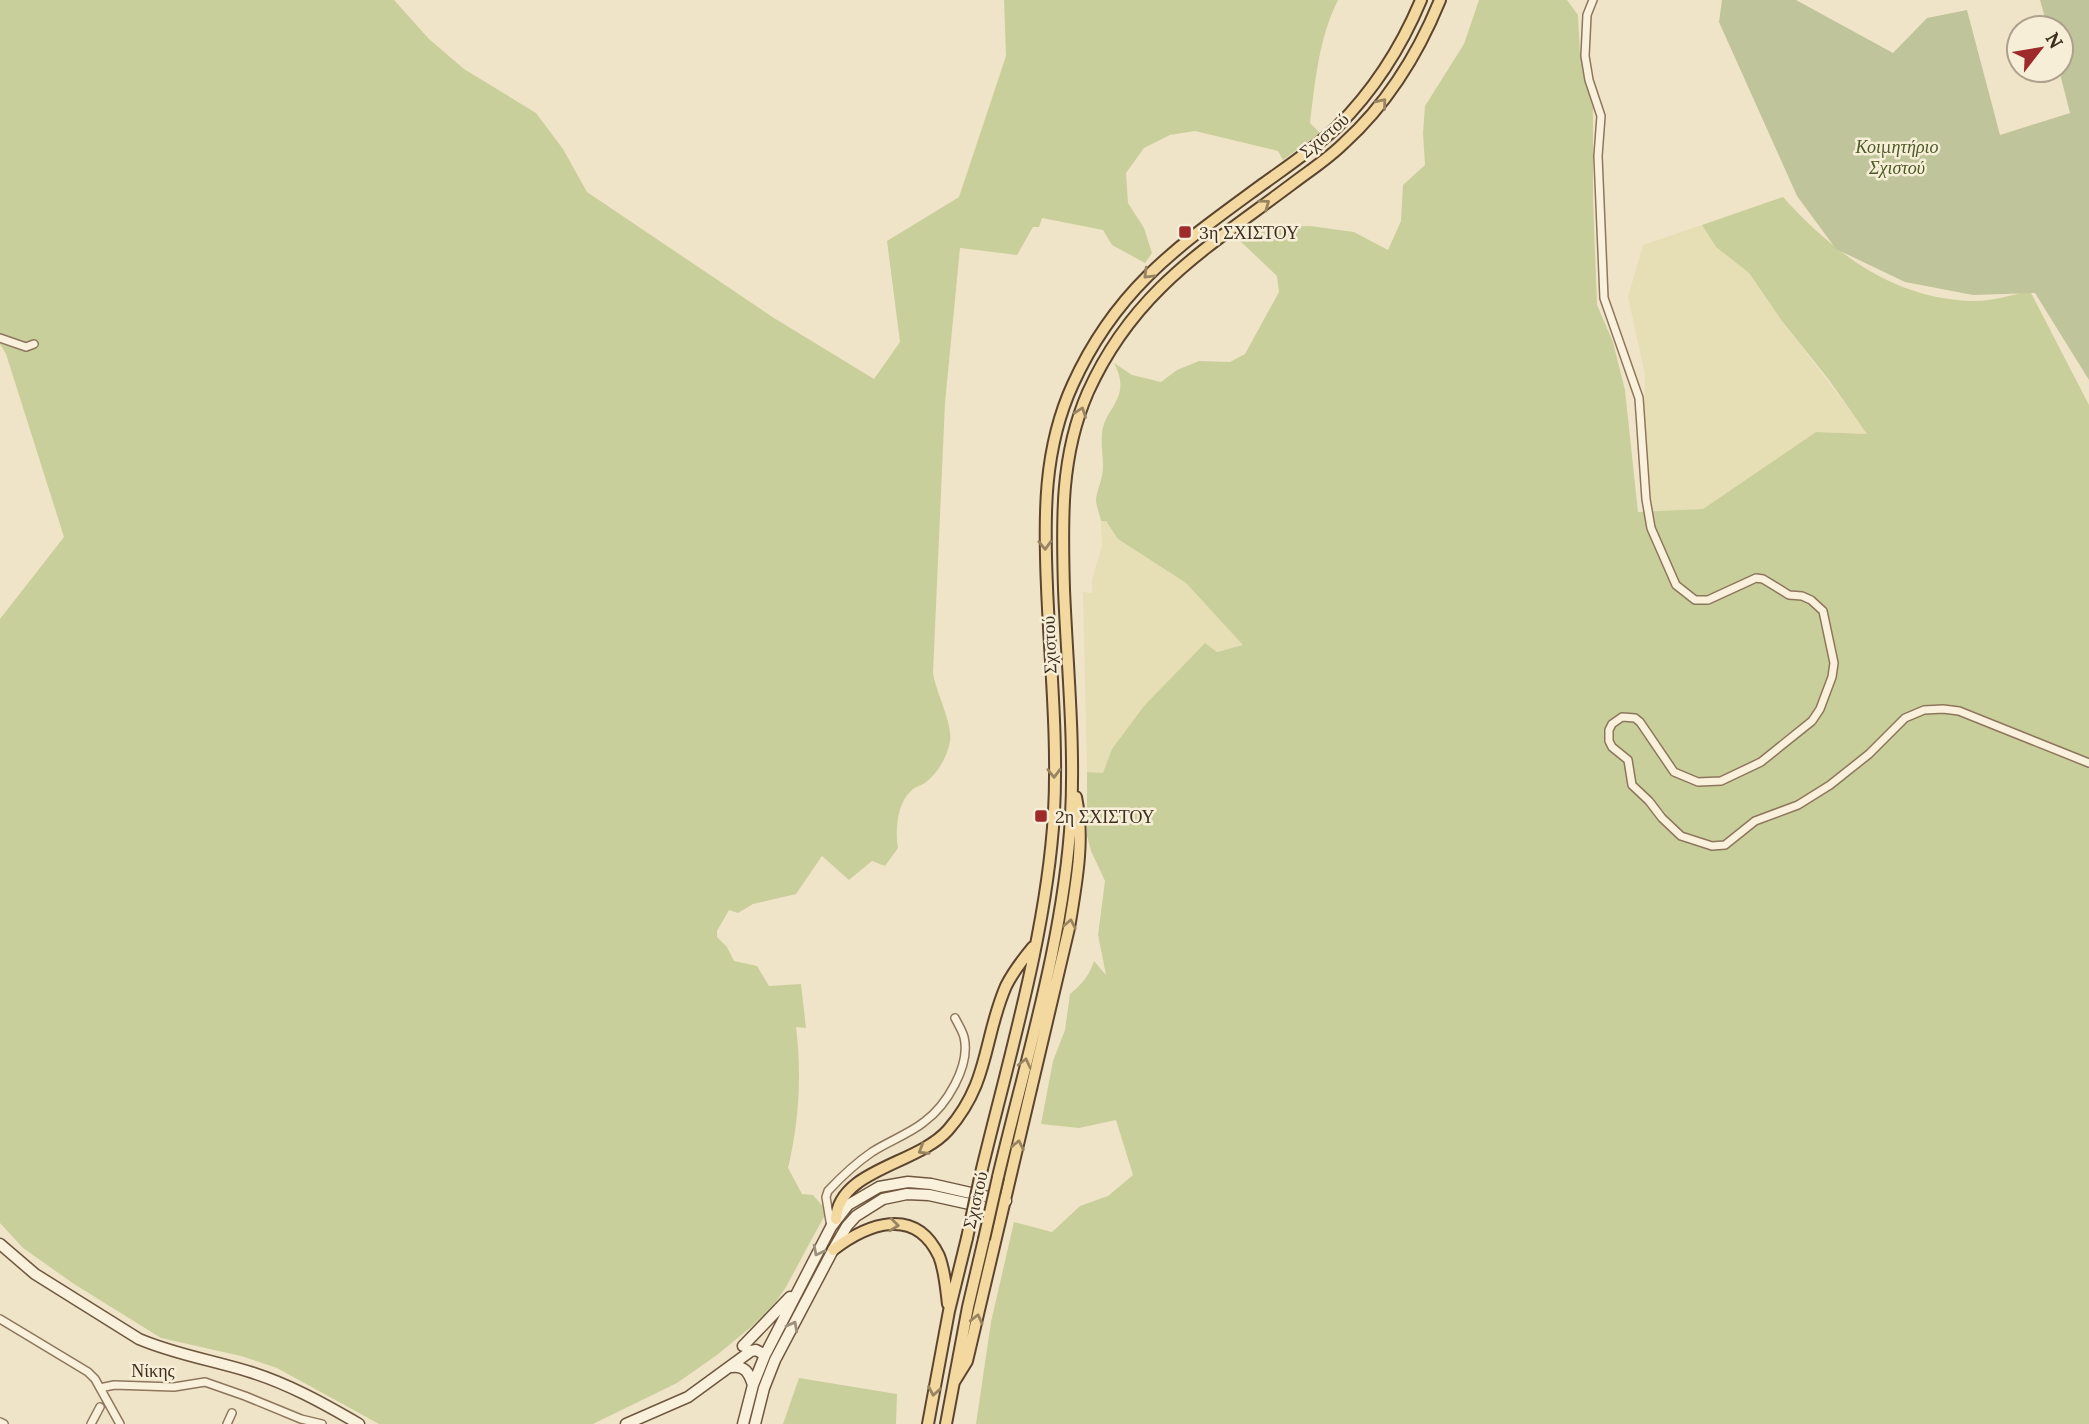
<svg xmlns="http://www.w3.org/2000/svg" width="2089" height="1424" font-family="Lora,serif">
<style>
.farmland{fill:#e6deb5}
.green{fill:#c9cf9b}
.cemetery{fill:#bfc49a}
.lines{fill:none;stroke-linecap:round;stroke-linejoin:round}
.street-casing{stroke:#8d765c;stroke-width:10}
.secondary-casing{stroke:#6f573f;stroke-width:13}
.primary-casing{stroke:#5b4430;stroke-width:14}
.street{stroke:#faf1dc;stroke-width:7}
.secondary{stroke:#faf1dc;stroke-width:10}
.primary{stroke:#f3d9a0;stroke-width:10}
.primary-bridge-casing{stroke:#5b4430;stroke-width:14;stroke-linecap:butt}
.primary-bridge{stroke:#f3d9a0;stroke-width:10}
.oneway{stroke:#988460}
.oneway2{stroke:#9c907e}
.poi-dot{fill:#9e2a2b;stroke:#f7eed8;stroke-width:2.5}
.labels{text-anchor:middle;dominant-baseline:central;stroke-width:5;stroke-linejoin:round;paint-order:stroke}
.street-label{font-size:18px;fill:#3d2e20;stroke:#f7eed8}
.park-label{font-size:18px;font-style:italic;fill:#4d5a26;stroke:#f7eed8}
.poi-label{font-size:18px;fill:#3d2e20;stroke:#f7eed8;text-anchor:start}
</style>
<rect width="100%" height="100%" fill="#f0e4c8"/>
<path class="farmland" d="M1702,225L1716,247L1749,273L1782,321L1868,434L1816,432L1703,509L1651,512L1643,450L1645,375L1628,297L1643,245Z
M1101,521H1106L1118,539L1186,583L1244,645L1216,652L1206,644L1112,749L1103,774L1087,772L1083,592L1092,593V580L1102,546Z"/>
<path class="green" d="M0,0H394L429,39L464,69L536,113L563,149L587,192L774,318L874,379L900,342L887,241L959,197L1006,56L1004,0H1338C1319,38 1315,81 1310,123L1320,133L1283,160L1278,151L1195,131L1170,135L1144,148L1126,173L1128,203L1144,228L1152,253L1145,263L1112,245L1103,230L1042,218L1039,227H1033L1017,255L960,248L945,403L933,673C936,693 953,723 950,742C947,757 938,773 925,783C920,786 914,787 911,791C897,803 895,832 898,848L885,866L872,861L849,880L822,856L796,894L753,904L738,913L729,910L717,931V937L727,947L734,961L757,966L769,986L801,984L806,1028L796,1027C802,1074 799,1122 788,1168L802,1194L813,1195L827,1211L786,1287L775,1303L751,1327L717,1355L677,1383L593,1424H379L277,1368L241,1356L161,1338L74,1284L23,1248L0,1223V619L64,537L6,354L0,344Z
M1479,0H1567L1578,15L1580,55L1593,108V198L1597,305L1613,342L1625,390L1638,512L1703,509L1816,432L1867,434L1829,380L1782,321L1749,273L1716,247L1702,225L1783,197C1834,253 1892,298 1971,301C1990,302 2011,295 2030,291L2089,405V1424H976L991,1322L1014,1222L1052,1232L1080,1206L1108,1196L1133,1175L1116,1120L1079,1128L1041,1124L1053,1061L1065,1030L1070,994C1082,984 1089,976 1094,961L1106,975L1098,935L1105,881L1091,851L1087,836V772L1103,773L1112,749L1144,706L1205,643L1217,652L1243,645L1186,583L1118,539L1106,521H1101C1100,515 1096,506 1096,500C1097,489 1103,479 1103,467C1103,456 1101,445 1102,434C1104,407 1133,399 1114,363L1132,375L1161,382L1177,370L1199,361L1230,362L1245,354L1279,292L1277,276L1239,240L1275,227L1310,226L1354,232L1388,250L1401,221L1403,185L1425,165L1423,133L1425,106L1464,44Z
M799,1378L897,1394L896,1424H783Z"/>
<path class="cemetery" d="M1722,0H1796L1893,53L1927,18L1967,10L2000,135L2070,113L2059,70H2061V28H2048L2040,0H2089V380L2035,293L1973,295L1905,282L1836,249L1797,196L1719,22Z"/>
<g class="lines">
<defs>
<path id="street" d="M1593,0L1587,15L1585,56L1589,80L1601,116L1598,156L1604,298L1639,398L1646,499L1651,528L1676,585L1695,600H1708L1756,578L1763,579L1789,595L1802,596L1811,600L1823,611L1834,663L1832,677L1820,709L1812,721L1761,762L1721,781L1698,782L1674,772L1640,722L1635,718L1622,717L1612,724L1609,730V741L1612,747L1628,760L1632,785L1649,801L1662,818L1681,836L1712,846L1725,845L1755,821L1798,805L1830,785L1869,754L1905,718L1924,710L1943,709L1959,711L2089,763
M0,338L26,347L34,344
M831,1227L826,1197L828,1191C841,1177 856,1163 872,1152C889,1141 909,1134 924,1122C946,1106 971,1066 964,1037C962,1030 958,1024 955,1018
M0,1319L88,1372L95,1379L120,1424
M100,1388L114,1385L174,1387L205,1382L245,1396L301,1419L322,1424
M0,1422L4,1424
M91,1424L100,1407
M227,1424L232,1413"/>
<path id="secondary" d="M0,1244L35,1274L139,1339C174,1354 211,1360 247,1371C287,1383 323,1403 359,1424
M743,1346L790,1297
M732,1367C745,1365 749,1373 753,1385
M626,1424L688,1397L751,1351L756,1350L765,1355
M743,1424L753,1385L765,1355L831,1227L848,1205L879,1187L908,1182L931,1184L1006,1201
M755,1424L764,1388L775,1360L833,1250L847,1226L856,1216L883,1199L907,1194L929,1195L997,1210"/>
<path id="primary" d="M981,1173C1009,1057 1047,932 1054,813C1058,738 1050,662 1047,587C1044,517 1043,449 1073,384C1117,287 1180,245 1263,184C1288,166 1315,148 1337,127C1374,90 1401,48 1421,0
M998,1177C1026,1059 1064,938 1071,817C1075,741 1067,664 1064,589C1062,521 1060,456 1088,392C1134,290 1207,248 1292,184C1309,171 1328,159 1344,143C1388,103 1418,54 1440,0
M836,1219C839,1169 917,1165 948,1130C990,1082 983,1039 1006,986C1013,972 1023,959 1033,947
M833,1250C867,1224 915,1205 939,1256C945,1271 946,1289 948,1304
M954,1382L967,1361L1069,928C1076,885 1085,840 1076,797
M928,1424L949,1311L967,1238
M946,1424L968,1307L984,1239"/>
</defs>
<use href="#street" class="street-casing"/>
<use href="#secondary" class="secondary-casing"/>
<use href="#primary" class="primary-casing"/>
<use href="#street" class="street"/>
<use href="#secondary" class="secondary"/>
<use href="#primary" class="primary"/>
<defs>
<path id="primary-bridge" d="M967,1238L981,1173
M984,1239L998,1177"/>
</defs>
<use href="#primary-bridge" class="primary-bridge-casing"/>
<use href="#primary-bridge" class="primary-bridge"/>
</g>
<defs><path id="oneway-chevron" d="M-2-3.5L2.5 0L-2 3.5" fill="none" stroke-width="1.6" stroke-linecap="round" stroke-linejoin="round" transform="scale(1.75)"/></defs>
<g class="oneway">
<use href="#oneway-chevron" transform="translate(1382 103) rotate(-51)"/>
<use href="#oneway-chevron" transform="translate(1265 204) rotate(-36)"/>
<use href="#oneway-chevron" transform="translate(1148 274) rotate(136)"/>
<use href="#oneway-chevron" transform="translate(1081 412) rotate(-70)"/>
<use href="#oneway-chevron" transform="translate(1045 545) rotate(88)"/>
<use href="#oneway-chevron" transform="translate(1054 773) rotate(89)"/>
<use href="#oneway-chevron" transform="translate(1070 924) rotate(-79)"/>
<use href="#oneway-chevron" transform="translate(1025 1063) rotate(-77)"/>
<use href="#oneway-chevron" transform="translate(1018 1145) rotate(-78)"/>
<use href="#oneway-chevron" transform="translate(923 1150) rotate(149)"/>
<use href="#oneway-chevron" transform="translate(894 1225) rotate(6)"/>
<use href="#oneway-chevron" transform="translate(977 1319) rotate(-76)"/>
<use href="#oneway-chevron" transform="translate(934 1391) rotate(100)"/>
</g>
<g class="oneway2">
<use href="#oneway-chevron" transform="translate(818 1251) rotate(117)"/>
<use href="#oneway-chevron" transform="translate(793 1326) rotate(-62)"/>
</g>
<g class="poi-dot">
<rect x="1178" y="225" width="14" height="14" rx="3.5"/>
<rect x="1034" y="809" width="14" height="14" rx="3.5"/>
</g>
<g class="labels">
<g class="street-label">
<text transform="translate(1324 135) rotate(-41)">Σχιστού</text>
<text transform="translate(1049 645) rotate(-92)">Σχιστού</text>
<text transform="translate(975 1200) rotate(-77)">Σχιστού</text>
<text x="153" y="1370">Νίκης</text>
</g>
<g class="park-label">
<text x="1897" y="146">Κοιμητήριο<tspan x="1897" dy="21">Σχιστού</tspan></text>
</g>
<g class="poi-label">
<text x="1199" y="232">3η ΣΧΙΣΤΟΥ</text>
<text x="1055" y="816">2η ΣΧΙΣΤΟΥ</text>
</g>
</g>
<g transform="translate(2040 49) rotate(59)"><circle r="33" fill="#f7eed8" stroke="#ada18e" stroke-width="2"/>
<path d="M0-5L12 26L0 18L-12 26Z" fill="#9e2a2b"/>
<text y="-10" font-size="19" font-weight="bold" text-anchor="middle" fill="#3d2e20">N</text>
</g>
</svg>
